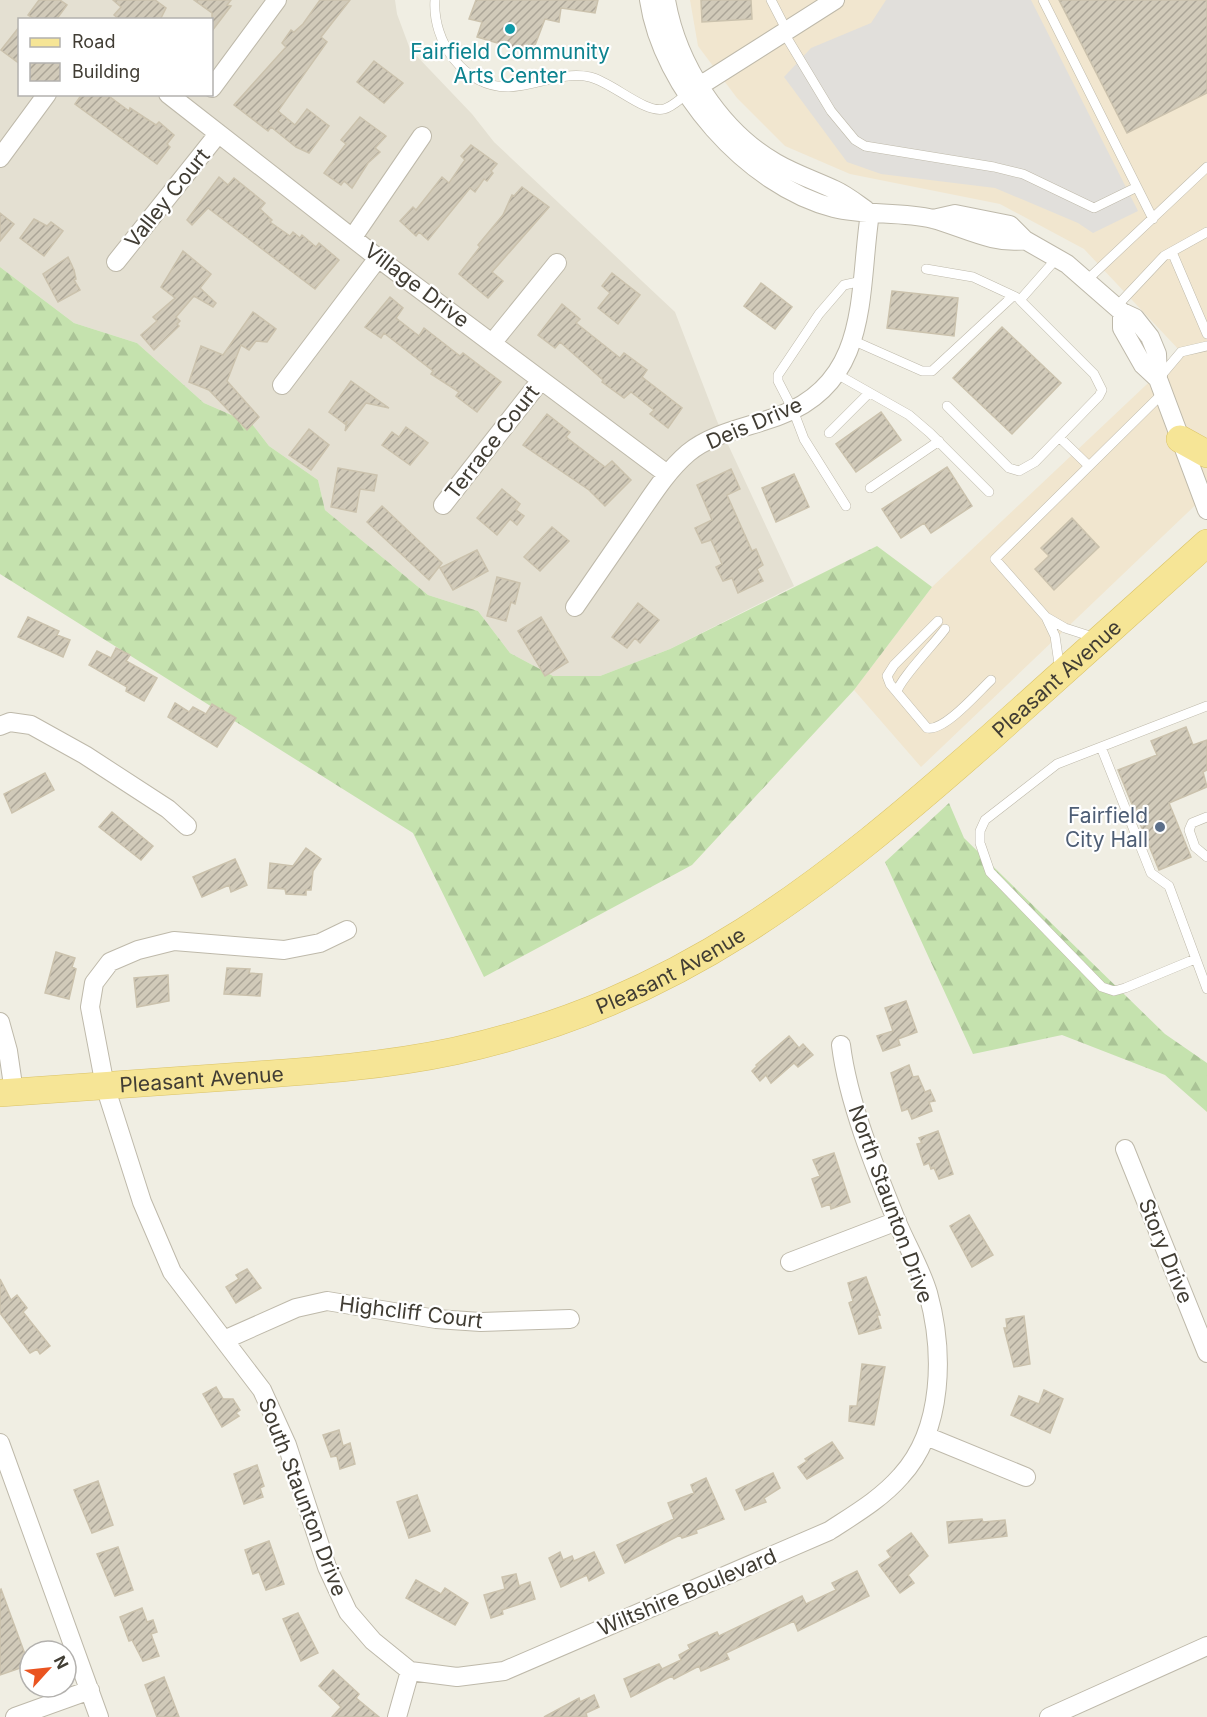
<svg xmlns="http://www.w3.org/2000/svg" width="1207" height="1717" font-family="Inter,sans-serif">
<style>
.residential{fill:#e4e0d2;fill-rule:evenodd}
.commercial{fill:#f1e6cf}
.forest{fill:url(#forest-firs)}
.parking{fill:#e1dfdb}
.building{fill:url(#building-hatch);stroke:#cbc2ad;stroke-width:1.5}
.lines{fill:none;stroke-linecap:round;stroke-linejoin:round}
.lane-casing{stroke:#beb9aa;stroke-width:10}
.street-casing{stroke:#beb9aa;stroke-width:20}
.primary-casing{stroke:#dac368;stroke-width:28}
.lane{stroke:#fff;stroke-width:9}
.street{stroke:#fff;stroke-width:18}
.primary{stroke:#f6e596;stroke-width:27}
.culture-dot{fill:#0f9aa8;stroke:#fff;stroke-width:2}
.service-dot{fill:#5c6f8a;stroke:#fff;stroke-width:2}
.labels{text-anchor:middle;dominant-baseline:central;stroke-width:4.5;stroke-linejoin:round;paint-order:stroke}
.culture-label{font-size:21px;fill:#0d838f;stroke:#fff}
.street-label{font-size:21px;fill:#413d34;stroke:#fff}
.service-label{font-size:21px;fill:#4e5e75;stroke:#fff;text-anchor:end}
</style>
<defs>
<pattern id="forest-firs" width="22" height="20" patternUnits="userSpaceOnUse" patternTransform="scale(1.5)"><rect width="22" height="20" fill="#c5e2ae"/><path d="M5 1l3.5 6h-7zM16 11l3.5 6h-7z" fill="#aac396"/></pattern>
<pattern id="building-hatch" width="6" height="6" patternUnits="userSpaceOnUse" patternTransform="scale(1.5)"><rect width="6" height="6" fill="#d1cab9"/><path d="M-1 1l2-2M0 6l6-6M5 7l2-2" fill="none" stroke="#aba597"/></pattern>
</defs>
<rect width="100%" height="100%" fill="#f0eee3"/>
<path class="residential" d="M0,0H395L397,14L410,49L472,114L494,142L675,312L717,421L794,586L670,649L600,676H553L510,653L478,611L428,595L325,510L318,480L269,446L252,424L204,403L137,343L74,323L0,267ZM20,20H212V94H20Z"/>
<path class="commercial" d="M690,0H1207V494L921,767L854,690L932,587L1181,352L1084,249L1000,204L850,174L785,146L737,98L698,46Z"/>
<path class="forest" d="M0,267L74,323L137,343L204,403L252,424L269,446L318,480L325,510L428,595L478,611L510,653L553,676H600L670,649L877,546L932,587L854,690L692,865L484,977L413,833L0,574Z
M949,803L964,838L1165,1034L1207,1063V1112L1165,1075L1062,1035L973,1054L885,862Z"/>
<path class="parking" d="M886,0H1031L1138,211L1093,233L1078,223L995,188L881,174L847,162L784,77L811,48L871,23Z"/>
<path class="building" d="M39,0H60L67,5L56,20H36L28,15Z
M113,0H155L166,8L160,20H120L114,15L121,7Z
M194,0H231L227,5L231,6L212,31V13Z
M320,0H350L321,37L327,42L278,111L295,125L307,109L329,126L309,153L296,147L271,127L268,131L234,105L286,47L282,43L291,30L294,32L303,24Z
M476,0H598L595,13L561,8L559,22L545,19L532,53L477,37L482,22L469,19Z
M701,0H751L752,19L702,22Z
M1059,0H1207V93L1127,133Z
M20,26V64L1,50Z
M374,61L403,83L384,103L357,82Z
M82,94H106L129,111L130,108L156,125L159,122L174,135L167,144L170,147L157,164L75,104Z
M360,117L386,136L375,148L380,152L368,163L352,188L344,181L341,185L324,173L346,144L341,140Z
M471,145L497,164L491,171L493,173L487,181L484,179L475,192L470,188L428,240L419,232L416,236L400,221L413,207L416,210L442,177L449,183L465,160L461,156Z
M219,177L228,185L234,178L265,203L260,209L272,220L270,222L290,236L293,232L300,238L302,235L316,247L319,243L339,260L315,289L208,208L192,225L187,220Z
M522,187L549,207L492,272L503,281L488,298L459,274L480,247L478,245L503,215L512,195L514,196Z
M0,213L14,224L0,241Z
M34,219L47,226L51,222L63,231L44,256L20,238Z
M183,251L211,274L200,288L216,303L213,307L194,296L176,317L180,321L177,324L179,326L154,350L141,335L157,321L153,317L175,298L161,287Z
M68,257L74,270L76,279L74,280L80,290L58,302L43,274Z
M612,273L640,295L618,324L598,308L610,293L602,286Z
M761,283L792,307L775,329L744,306Z
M892,291L958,298L954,336L887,328Z
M390,297L403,308L396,318L419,336L424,328L460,356L463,353L501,382L477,412L456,396L459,392L431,374L433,371L384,333L381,338L365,327Z
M562,304L580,319L576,323L620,358L624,353L647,370L642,377L682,408L668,428L650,414L654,410L631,392L624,398L602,382L603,380L560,342L555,348L538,335Z
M253,312L276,329L267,342L256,341L249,350L241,345L227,381L259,417L247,430L209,390L189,382L201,346L223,355Z
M1002,327L1061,383L1012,434L953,378Z
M351,381L389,408L366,403L345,431L347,421L345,424L329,412Z
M881,412L901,440L856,472L836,444Z
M547,414L570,432L566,437L605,467L612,461L631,480L605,506L589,490L523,445Z
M406,427L428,443L410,465L382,445L392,432L399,437Z
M309,429L329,445L311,470L289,455Z
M947,467L972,506L931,533L924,523L901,538L882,509Z
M338,468L377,475L374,491L360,489L356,512L331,507Z
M731,469L740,489L727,495L752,551L756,549L763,565L757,569L763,581L738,593L732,578L723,581L716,567L722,564L711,540L702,543L695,528L712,520L697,485Z
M794,474L809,507L776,522L762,488Z
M502,489L520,504L516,510L524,516L517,525L510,519L497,535L477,518Z
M382,506L442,563L429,580L367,522Z
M1072,518L1099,547L1054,590L1035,569L1049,556L1041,548Z
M552,527L569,541L540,571L524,557Z
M477,550L488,571L453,590L440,568Z
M497,577L520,583L515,604L511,602L506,621L487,616Z
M638,603L659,620L640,643L635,638L627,648L612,637Z
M28,617L59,631L57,635L70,640L63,657L18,637Z
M541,617L568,662L545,676L518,631Z
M116,648L130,655L126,661L157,678L144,701L126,691L127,687L89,665L97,651L111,658Z
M175,703L189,712L193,707L206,714L212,704L236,718L217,747L168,717Z
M1186,727L1193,745L1207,740V770L1203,772L1207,787L1169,803L1191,857L1159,870L1118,770L1157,755L1151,741Z
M45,773L54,790L12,813L4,794Z
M112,812L153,846L141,860L99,827Z
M306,848L321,859L313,871L311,890H306V895L286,894L285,889L268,888L270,863L293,866Z
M235,859L247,885L231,892L229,885L202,897L193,877Z
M56,952L75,958L72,967L76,969L69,999L45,993Z
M227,968L250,969L249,973L262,974L260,996L224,994Z
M168,975L169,1001L137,1007L134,978Z
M906,1001L917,1032L898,1039L900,1045L883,1051L877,1036L893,1031L885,1008Z
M789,1036L799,1048L803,1044L813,1055L798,1067L794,1063L771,1083L766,1075L760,1081L752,1071L757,1066L756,1065Z
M909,1065L913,1077L918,1076L925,1092L930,1090L935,1101L929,1102L932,1111L912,1119L908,1109L902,1111L891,1073Z
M938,1131L953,1174L939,1179L934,1168L931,1169L929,1163L924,1165L917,1144L922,1143L919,1138Z
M834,1153L850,1202L831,1209L830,1204L822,1207L812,1179L820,1176L813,1160Z
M969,1215L993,1255L972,1267L950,1226Z
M247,1269L261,1288L236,1303L226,1287L239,1279L236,1275Z
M866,1277L880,1315H877L881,1328L859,1334L849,1303L853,1301L848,1283Z
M0,1279L11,1300L17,1295L27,1308L23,1312L50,1346L40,1354L37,1349L30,1353L0,1313Z
M1024,1316L1030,1364L1014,1367L1004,1328H1007L1006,1319Z
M862,1364L885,1367L874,1425L849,1421L850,1406H857Z
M216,1387L223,1399H233L240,1410L236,1413L239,1416L222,1427L203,1394Z
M1044,1390L1063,1399L1050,1433L1011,1415L1019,1396L1039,1404Z
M339,1430L343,1446L350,1443L355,1464L340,1469L337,1456L331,1457L323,1435Z
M832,1442L843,1458L807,1479L798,1467L807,1461L805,1459Z
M257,1465L264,1486L260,1488L263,1497L244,1504L234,1474Z
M773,1473L780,1488L764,1498L766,1502L745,1510L736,1490Z
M706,1478L724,1519L696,1530L697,1533L682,1538L680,1535L625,1563L617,1545L674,1519L668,1503L694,1493L691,1485Z
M98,1481L113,1525L92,1533L74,1490Z
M417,1495L430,1531L409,1538L397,1502Z
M982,1519L983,1522L1005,1520L1007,1536L949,1543L947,1522Z
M911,1533L928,1556L908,1575L914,1583L900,1593L879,1565L891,1557L887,1551Z
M269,1541L284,1584L266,1590L259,1572L253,1574L245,1550Z
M118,1547L133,1590L115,1596L97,1554Z
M560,1552L563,1560L572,1556L574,1561L594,1552L604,1573L589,1581L587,1575L561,1587L549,1558Z
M857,1571L869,1596L798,1631L794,1621L726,1653L729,1659L701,1671L699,1666L674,1679L672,1676L631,1697L624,1679L659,1664L662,1669L681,1660L679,1655L690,1649L688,1645L717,1632L719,1636L802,1596L806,1604L836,1590L832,1583Z
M516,1574L519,1586L530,1582L535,1599L502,1610L503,1614L491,1618L484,1595L505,1589L502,1577Z
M416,1580L441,1594L445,1588L468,1603L455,1625L406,1598Z
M1,1589L29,1665L0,1675V1590Z
M142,1608L147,1622L153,1620L157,1632L151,1634L159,1656L143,1661L132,1640L129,1641L120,1617Z
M298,1613L318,1653L301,1661L283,1619Z
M333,1670L359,1694L356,1698L379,1717H332L341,1707L319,1686Z
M164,1677L179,1717H157L145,1685Z
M594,1695L599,1707L586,1713L587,1717H544L579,1698L580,1702Z"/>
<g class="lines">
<defs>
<path id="lane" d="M435,0C432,41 464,88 509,87C537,86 562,71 590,77C612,82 645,114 664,109C672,107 680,99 687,94
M771,0L787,31
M1043,0L1153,219
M784,33L831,111L855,140L865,146L994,167L1023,174L1094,208L1137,187
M1172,252L1207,334
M926,269L973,277L1016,297
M1087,280L1207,167
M1116,307L1164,256L1207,232
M852,340L922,371H932L1013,296
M835,373L909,415L930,433L989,492
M1159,378L1181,352L1207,346
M947,406L1009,468L1019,471L1035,462L1099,396L1102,390L1094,374L1020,300L1057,258
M829,433L869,393
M1059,437L1089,466
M870,488L939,441
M846,506L804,439L793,410L778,381V375L819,314L844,285L862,281
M1046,617L1065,628L1096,638
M938,621L894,665L887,676L890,684L927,728C944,732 978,692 991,680
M1060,671L1055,636L1046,617L995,559L1163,393
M897,692C899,680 935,643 945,629
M1101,747L1151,873L1169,886L1207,989
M1207,817L1192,823L1189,830L1195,847L1207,857
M1195,959L1125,988L1114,991L1102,987L990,872L980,843V831L985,820L1057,764L1207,706"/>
<path id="street" d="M649,0C662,88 747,186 834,208C866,216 901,211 933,219C963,227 994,245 1025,240
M666,0C677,64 720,131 776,163C795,174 816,181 835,190C846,195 856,203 866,210
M212,88L277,0
M690,92L835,0
M168,94L378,258L667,474
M0,158L47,94
M933,219L955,214L1010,225L1025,240L1067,264L1122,312L1135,318L1150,337L1157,354L1158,379L1207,510
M353,237L422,136
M116,262L218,134
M1122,312V328L1143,365L1158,379
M493,342L557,263
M282,385L378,258
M443,505L541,380
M575,607C595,578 615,549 635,520C651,497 666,472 688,453C713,432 751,427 781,415C871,381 858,291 870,213
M0,726L10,722L31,725L85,755L168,809L187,826
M347,930L320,943L284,950L174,941L138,950L110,962L94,983L90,1007L105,1086L142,1202L172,1272L262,1390L287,1445L327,1567L348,1612L373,1641L410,1671
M0,1022L8,1051L14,1092
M1125,1149L1207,1353
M790,1262L897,1221
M224,1340L296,1308L327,1301L436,1319L481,1322L570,1319
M926,1436L1026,1477
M0,1443L99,1717
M410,1671L457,1677L504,1671L829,1531C855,1514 881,1499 901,1476C944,1429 944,1351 928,1293C921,1269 907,1246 897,1222C875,1168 848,1102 841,1045
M15,1717L90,1690
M397,1717L410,1671
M1049,1717L1207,1646"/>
<g id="primary">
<path d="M1180,439L1207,454"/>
<path id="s1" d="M0,1093C80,1087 161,1082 242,1076C313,1071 385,1066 455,1051C679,1002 823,885 991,737C1063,672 1135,608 1207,543"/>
</g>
</defs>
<use href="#lane" class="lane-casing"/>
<use href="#street" class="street-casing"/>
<use href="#primary" class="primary-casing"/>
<use href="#lane" class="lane"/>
<use href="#street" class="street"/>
<use href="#primary" class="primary"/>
</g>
<circle class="culture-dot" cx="510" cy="29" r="6"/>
<circle class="service-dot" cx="1160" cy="827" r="6"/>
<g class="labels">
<g class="culture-label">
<text x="510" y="51">Fairfield Community<tspan x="510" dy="24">Arts Center</tspan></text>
</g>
<g class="street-label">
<text transform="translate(167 198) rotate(-51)">Valley Court</text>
<text transform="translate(417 285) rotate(37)">Village Drive</text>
<text transform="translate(754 423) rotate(-23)">Deis Drive</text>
<text transform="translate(492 442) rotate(-52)">Terrace Court</text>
<text stroke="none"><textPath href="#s1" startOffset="1174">Pleasant Avenue</textPath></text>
<text stroke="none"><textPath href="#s1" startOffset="688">Pleasant Avenue</textPath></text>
<text stroke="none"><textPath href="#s1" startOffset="202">Pleasant Avenue</textPath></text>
<text transform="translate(891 1204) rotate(70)">North Staunton Drive</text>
<text transform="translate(1166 1251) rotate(68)">Story Drive</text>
<text transform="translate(411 1312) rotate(7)">Highcliff Court</text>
<text transform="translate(303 1497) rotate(69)">South Staunton Drive</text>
<text transform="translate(687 1592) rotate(-23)">Wiltshire Boulevard</text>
</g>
<g class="service-label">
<text x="1148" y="815">Fairfield<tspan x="1148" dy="24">City Hall</tspan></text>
</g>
</g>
<rect x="18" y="18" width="195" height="78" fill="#ffffff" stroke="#b3b1ae" stroke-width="1.5"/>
<rect x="30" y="38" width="30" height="9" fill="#f6e596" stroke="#b3b1ae" stroke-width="1.5"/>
<text x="72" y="48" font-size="18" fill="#413d34">Road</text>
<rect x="30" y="63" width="30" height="18" fill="url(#building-hatch)" stroke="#b3b1ae" stroke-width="1.5"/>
<text x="72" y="78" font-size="18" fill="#413d34">Building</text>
<g transform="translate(48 1669) rotate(63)"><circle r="28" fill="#ffffff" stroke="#b3b1ae" stroke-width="1.5"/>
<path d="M0-4.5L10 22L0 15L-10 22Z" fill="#ea5420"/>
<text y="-9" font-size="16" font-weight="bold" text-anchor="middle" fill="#413d34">N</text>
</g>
</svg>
